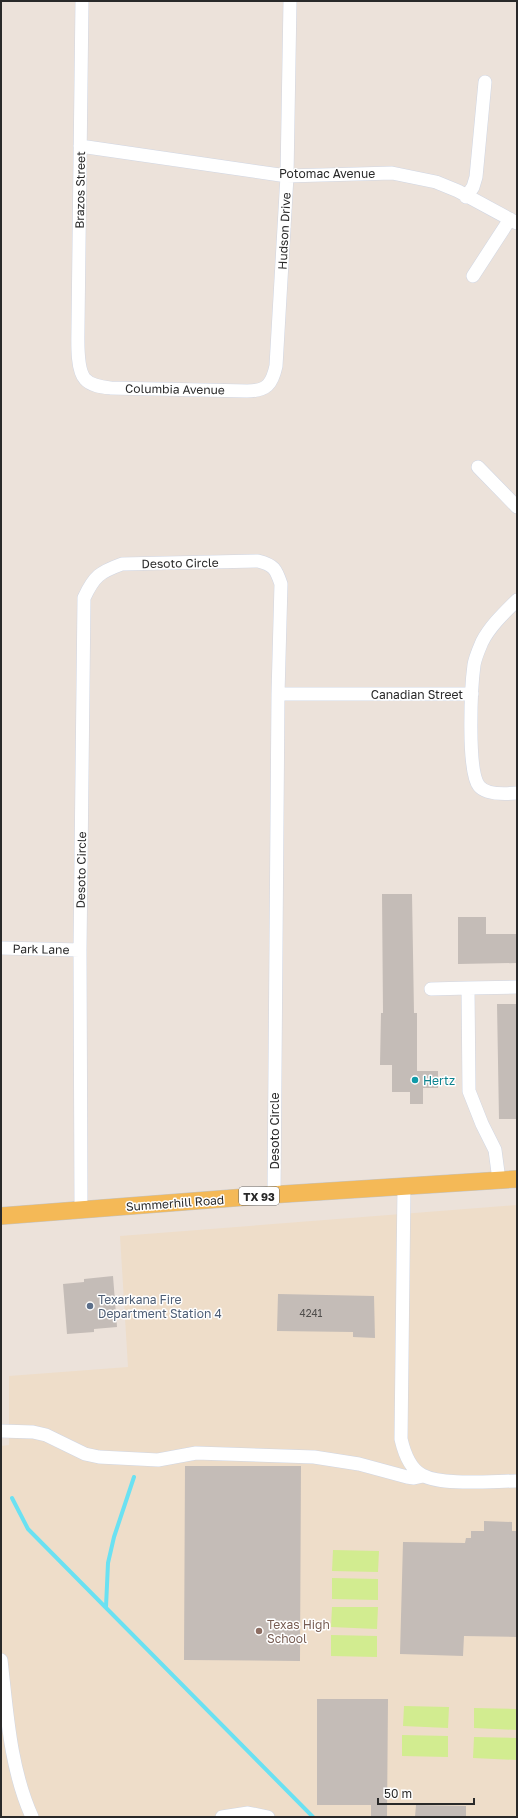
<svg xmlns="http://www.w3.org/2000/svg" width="518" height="1818" font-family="'Golos Text',sans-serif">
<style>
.education{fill:#eeddc9}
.pitch{fill:#d2ec90}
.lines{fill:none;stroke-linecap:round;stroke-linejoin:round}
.stream{stroke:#6ae1f2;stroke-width:4}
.building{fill:#c4bcb7}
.minor-casing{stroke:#d0d6e3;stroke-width:14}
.major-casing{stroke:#c3c3c3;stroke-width:18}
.minor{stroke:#fff;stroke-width:13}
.major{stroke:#f4b957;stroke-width:17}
.culture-dot{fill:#0f9aa8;stroke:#fff;stroke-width:1.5}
.service-dot{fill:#5c6f8a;stroke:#fff;stroke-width:1.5}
.education-dot{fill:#8d6e63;stroke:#fff;stroke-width:1.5}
.labels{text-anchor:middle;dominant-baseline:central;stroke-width:3;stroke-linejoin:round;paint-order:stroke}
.number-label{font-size:10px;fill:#504e4c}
.shield{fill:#fff;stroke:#696969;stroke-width:1}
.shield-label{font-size:11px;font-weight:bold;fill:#292929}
.street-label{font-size:12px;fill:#292929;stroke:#fff}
.culture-label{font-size:12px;fill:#0d838f;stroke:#fff;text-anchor:start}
.service-label{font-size:12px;fill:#4e5e75;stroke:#fff;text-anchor:start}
.education-label{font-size:12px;fill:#785e54;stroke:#fff;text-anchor:start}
</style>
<rect width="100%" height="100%" fill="#ece2da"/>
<path class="education" d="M517,1205V1817H1V1446L9,1445V1376L128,1367L120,1236Z"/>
<path class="pitch" d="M333,1550L379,1551L378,1572L332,1571Z
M332,1578L378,1579V1600L332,1599Z
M332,1607H378L377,1629L331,1627Z
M331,1635L377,1636V1657L331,1656Z
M404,1706L449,1707L448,1728L403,1726Z
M474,1708L517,1709V1730L474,1728Z
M402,1735L448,1736V1757L402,1756Z
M474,1737L517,1738V1760L473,1758Z"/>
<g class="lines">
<path class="stream" d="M12,1498L28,1529L313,1817
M106,1607L108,1563L114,1537L134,1477"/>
</g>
<path class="building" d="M382,894H412L414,1013H417V1071H438V1088H423V1104H410V1092H392V1065H380L381,1013H383Z
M458,917H486V934H517V963L458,964Z
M497,1004H517V1119H499Z
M113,1276L117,1327L94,1329V1332L67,1334L63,1284L84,1282V1279Z
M278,1294L374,1296L375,1338L353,1337V1332L277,1331Z
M185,1466H301L300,1661L184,1660Z
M484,1521L512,1522V1531H517V1637L464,1636L463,1656L400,1654L403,1542L465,1543L466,1538H471V1531H484Z
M317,1699H388L387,1817H371V1805H317Z
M416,1805L466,1806V1817H415Z"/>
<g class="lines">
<defs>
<path id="minor" d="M82,1L78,326C78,339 76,369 85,379C91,386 102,387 111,388L247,391C267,391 272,384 276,366L287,176L290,1
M80,146L287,176L392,173L436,182L458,191L517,223
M466,197L473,187L476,177L485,82
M473,276L510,219
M478,467L517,507
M517,600C505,612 490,626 482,642C479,649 475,658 474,665C471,687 467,771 479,786C486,795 506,794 517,793
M278,694H472
M1,948L80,950
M468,988L517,987
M431,989L468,988L469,1091L482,1124L495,1150L499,1180
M404,1186L401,1439C404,1452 409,1468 422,1475C442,1486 493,1481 517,1481
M81,1210L80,950L84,598C94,576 100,572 122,564L258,561C274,565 276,569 281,584L278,694L274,1195
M1,1431L33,1432L46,1435L85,1454L99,1457L158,1460L196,1453L314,1457L359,1464L407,1477L414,1478L423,1476
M1,1660C7,1713 10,1768 32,1817
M222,1817L248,1813L268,1817"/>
<path id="major" d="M1,1216L284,1194L517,1179"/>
</defs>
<use href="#minor" class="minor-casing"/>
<use href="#major" class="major-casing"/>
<use href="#minor" class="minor"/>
<use href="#major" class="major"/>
</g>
<circle class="culture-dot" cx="415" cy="1080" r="4"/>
<circle class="service-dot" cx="90" cy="1306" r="4"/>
<circle class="education-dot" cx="259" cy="1631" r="4"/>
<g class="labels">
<g class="number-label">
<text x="311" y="1313">4241</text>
</g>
<rect class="shield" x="239" y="1187" width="40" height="18" rx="3"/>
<g class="shield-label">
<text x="259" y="1196">TX 93</text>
</g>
<g class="street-label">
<text x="327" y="173">Potomac Avenue</text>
<text transform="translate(80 190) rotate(-89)">Brazos Street</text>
<text transform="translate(284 231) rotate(-87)">Hudson Drive</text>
<text transform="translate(175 389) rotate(1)">Columbia Avenue</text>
<text transform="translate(180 563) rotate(-1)">Desoto Circle</text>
<text x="417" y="694">Canadian Street</text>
<text transform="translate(81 870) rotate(-89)">Desoto Circle</text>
<text transform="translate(41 949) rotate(1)">Park Lane</text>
<text transform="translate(274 1131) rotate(-90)">Desoto Circle</text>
<text transform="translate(175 1203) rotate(-4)">Summerhill Road</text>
</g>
<g class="culture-label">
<text x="423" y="1080">Hertz</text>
</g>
<g class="service-label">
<text x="98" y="1299">Texarkana Fire<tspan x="98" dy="14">Department Station 4</tspan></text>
</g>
<g class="education-label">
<text x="267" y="1624">Texas High<tspan x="267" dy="14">School</tspan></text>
</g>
</g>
<rect width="518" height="1818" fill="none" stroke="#292929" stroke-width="4"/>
<path d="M378 1798v6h96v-6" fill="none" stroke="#292929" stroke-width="2"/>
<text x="384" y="1798" font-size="12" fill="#292929" stroke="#ffffff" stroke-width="3" paint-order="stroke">50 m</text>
</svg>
